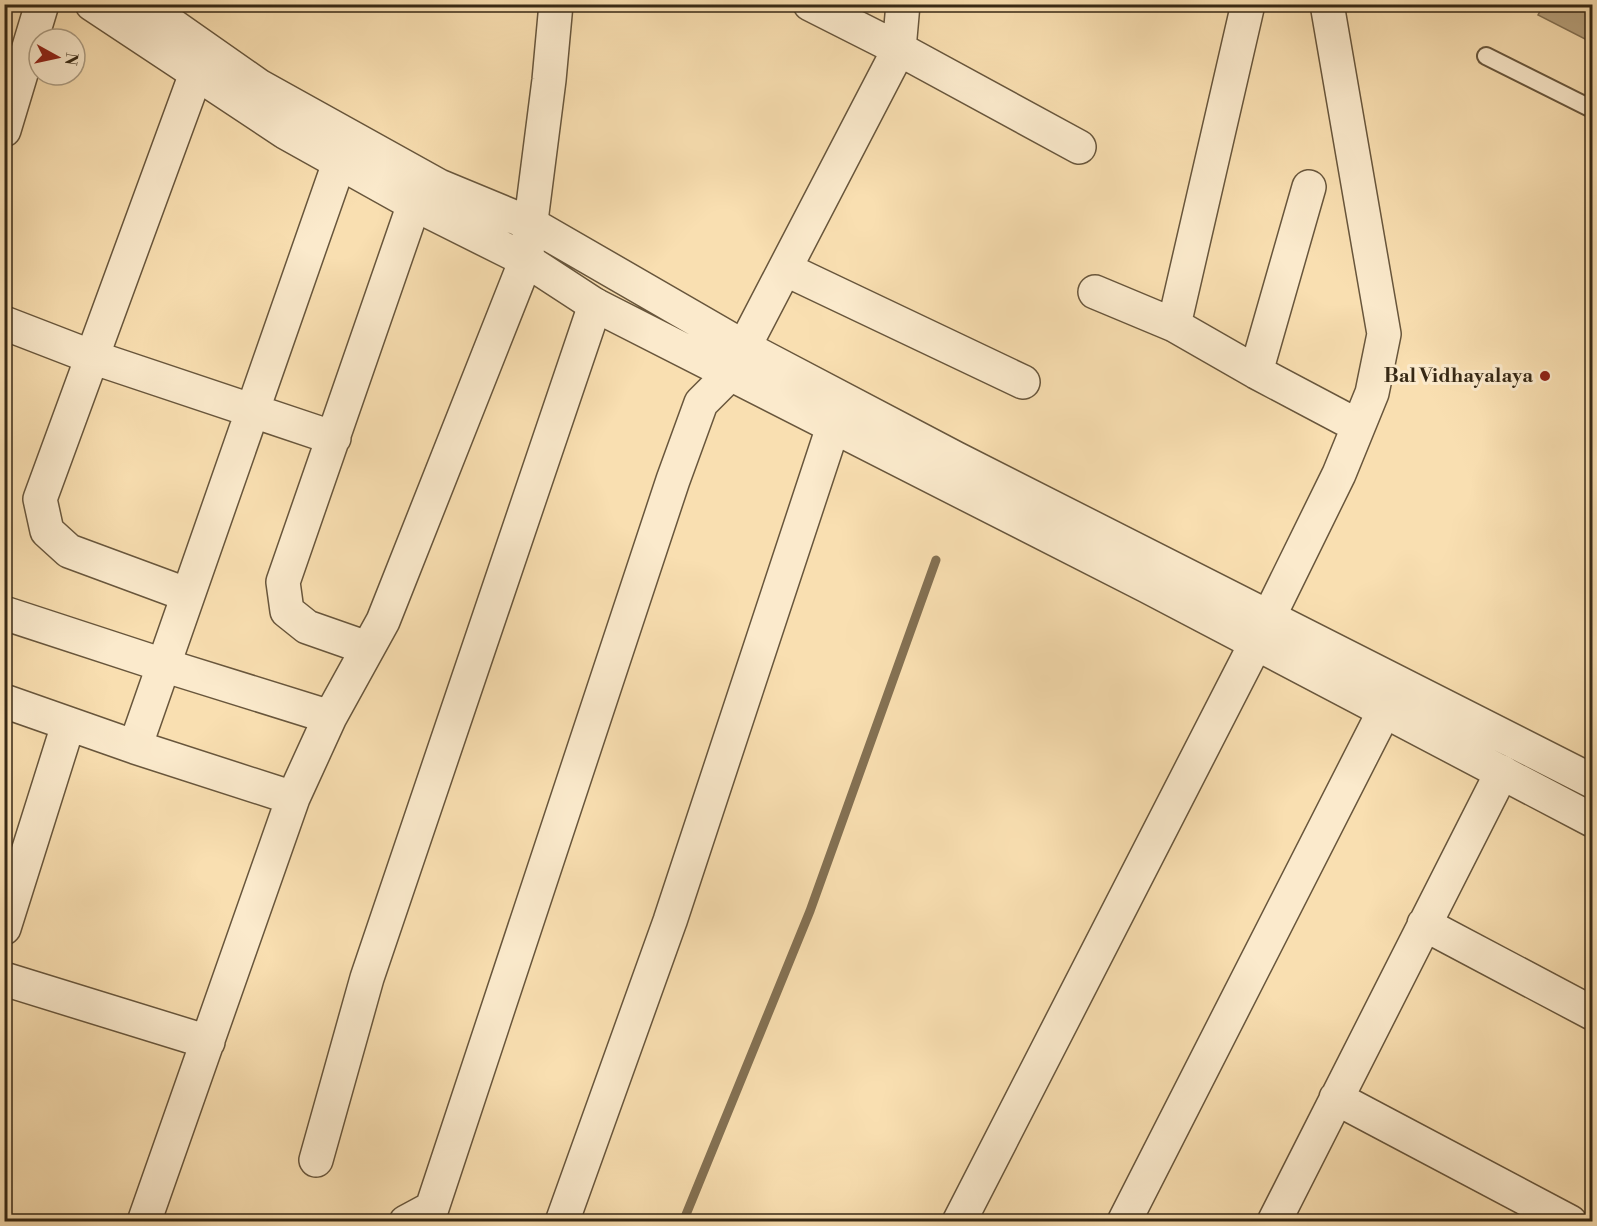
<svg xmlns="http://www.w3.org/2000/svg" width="1597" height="1226" font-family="'Libre Bodoni',serif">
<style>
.water{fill:#b7a17c;stroke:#847153;stroke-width:1.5}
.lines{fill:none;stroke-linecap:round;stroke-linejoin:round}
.stream{stroke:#847153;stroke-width:9}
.service-casing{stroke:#68563c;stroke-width:20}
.minor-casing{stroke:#68563c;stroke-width:36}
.tertiary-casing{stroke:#68563c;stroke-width:36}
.service{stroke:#fbeacc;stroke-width:16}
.minor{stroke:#fbeacc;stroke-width:33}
.tertiary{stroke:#fbeacc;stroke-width:33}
.poi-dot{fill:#8f2418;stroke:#fbeacc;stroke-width:2}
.labels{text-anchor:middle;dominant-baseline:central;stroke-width:6;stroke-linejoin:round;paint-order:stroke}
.poi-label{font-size:20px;font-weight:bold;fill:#372915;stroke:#fbeacc;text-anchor:end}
</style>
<rect width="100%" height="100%" fill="#f9dfb1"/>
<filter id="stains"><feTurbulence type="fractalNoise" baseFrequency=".00333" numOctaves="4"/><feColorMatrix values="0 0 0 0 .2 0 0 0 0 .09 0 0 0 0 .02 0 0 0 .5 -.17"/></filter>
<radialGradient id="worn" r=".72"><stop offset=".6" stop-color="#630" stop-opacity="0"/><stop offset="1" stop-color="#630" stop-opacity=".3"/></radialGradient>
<path class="water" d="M1544,4L1592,5V30L1587,40L1538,15Z"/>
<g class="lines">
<path class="stream" d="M683,1222L810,911L936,560"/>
<defs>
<path id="service" d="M1486,56L1592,109"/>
<path id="minor" d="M810,4L899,49L1079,147
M4,130L42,4
M785,269L1023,382
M1095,292L1174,325L1256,372L1358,426
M4,323L92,357L334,438
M1174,325L1248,4
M1256,372L1309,187
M188,595L69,551L47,531L40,499L205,49
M4,613L163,665L330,717
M367,648L307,627L287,611L283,582L414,204
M4,701L135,747L293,798
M135,747L339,163L358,142
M1424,924L1592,1013
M4,928L68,725
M4,979L208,1042
M1336,1098L1570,1222
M316,1160L367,978L595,305
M144,1222L293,798L330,717L383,621L526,260L549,80L556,4
M406,1222L432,1208L673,480L701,403L730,374L899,49L903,4
M562,1222L670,921L833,427
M959,1222L1256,643L1339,474L1372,393L1384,334L1327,4
M1124,1222L1397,686
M1274,1222L1502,772"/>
<path id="tertiary" d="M92,4L285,132L414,204L526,260L595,305L1147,586L1592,820
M142,4L259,86L439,186L531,224L744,347L955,458L1592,781"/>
</defs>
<use href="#service" class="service-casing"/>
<use href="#minor" class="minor-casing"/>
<use href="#tertiary" class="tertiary-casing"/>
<use href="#service" class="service"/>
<use href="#minor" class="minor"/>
<use href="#tertiary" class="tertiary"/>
</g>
<circle class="poi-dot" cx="1545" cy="376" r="6"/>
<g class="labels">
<g class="poi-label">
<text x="1533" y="376">Bal Vidhayalaya</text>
</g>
</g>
<rect width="1597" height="1226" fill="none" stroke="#f9dfb1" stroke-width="24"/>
<rect x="6" y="6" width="1585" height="1214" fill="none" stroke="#372915" stroke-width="3"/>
<rect x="12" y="12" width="1573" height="1202" fill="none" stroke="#372915" stroke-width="1.5"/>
<g transform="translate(57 57) rotate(98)"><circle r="28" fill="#fbeacc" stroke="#ad9d83" stroke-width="1.5"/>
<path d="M0-4.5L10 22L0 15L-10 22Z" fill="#8f2418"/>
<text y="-9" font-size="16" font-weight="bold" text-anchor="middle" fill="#372915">N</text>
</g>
<rect width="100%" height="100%" filter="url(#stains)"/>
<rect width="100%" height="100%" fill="url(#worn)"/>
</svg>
